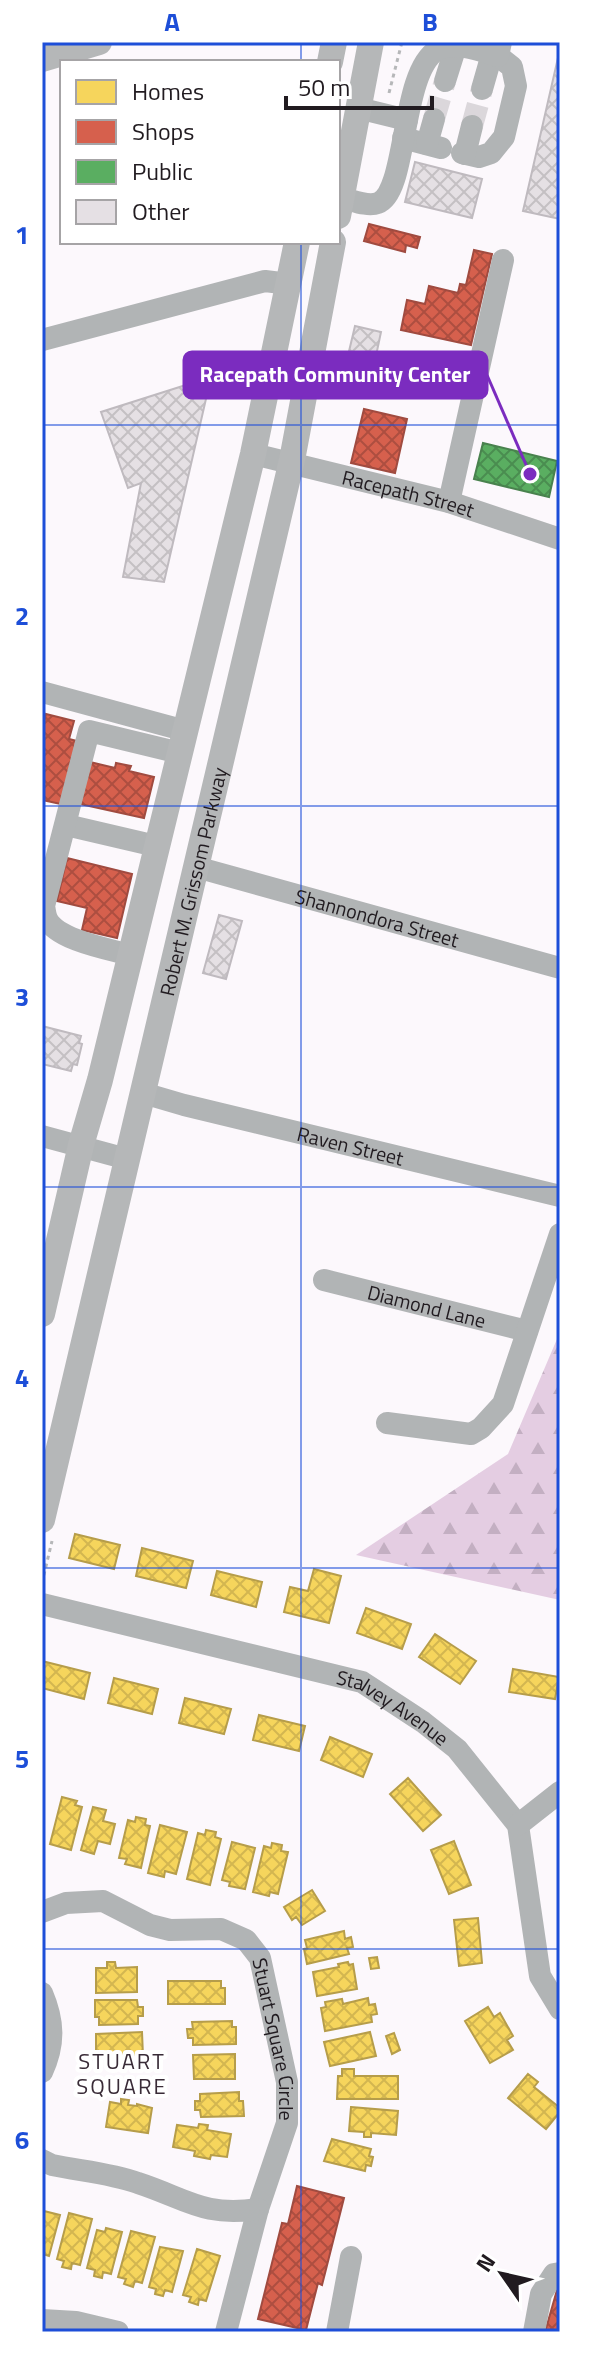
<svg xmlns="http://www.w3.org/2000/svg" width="602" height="2374" font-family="'Titillium Web',sans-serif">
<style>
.forest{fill:url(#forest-firs)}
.homes{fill:url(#homes-cross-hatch);stroke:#b69d4a;stroke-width:2}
.shops{fill:url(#shops-cross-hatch);stroke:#a04b40;stroke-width:2}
.public{fill:url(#public-cross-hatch);stroke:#49824e;stroke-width:2}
.building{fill:url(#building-cross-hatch);stroke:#bfbabf;stroke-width:2}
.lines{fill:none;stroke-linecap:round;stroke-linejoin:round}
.minor-tunnel{stroke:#dbd7db;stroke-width:22;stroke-dasharray:22 11;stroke-linecap:butt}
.path{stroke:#b6b7b9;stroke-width:3;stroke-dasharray:4 4;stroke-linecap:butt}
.minor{stroke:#b1b4b5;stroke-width:22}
.major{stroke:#b5b7b8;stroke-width:26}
.grid{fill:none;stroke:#1d4ed8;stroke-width:2;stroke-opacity:0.55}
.labels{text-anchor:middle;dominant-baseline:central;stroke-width:8;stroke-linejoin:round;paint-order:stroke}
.street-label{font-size:20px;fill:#211b20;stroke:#fff}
.neighbourhood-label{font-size:22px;letter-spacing:2px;fill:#392b37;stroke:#fff}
.leader{fill:none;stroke:#7b2cbf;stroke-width:3}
.callout-dot{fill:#7b2cbf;stroke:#fff;stroke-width:3}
.callout{fill:#7b2cbf;stroke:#7b2cbf;stroke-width:3}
.callout-label{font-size:22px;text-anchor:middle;font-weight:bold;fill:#fff}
.neatline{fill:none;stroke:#1d4ed8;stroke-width:3}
.grid-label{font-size:26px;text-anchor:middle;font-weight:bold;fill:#1d4ed8}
</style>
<defs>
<pattern id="forest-firs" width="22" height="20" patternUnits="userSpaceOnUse" patternTransform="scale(2)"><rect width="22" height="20" fill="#e4cde2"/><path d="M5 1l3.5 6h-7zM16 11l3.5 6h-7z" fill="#c3afc2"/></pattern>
<pattern id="homes-cross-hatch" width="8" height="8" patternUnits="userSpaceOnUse" patternTransform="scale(2)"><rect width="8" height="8" fill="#f6d55c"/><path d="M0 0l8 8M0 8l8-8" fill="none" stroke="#d3b650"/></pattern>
<pattern id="shops-cross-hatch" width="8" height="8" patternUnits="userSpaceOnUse" patternTransform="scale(2)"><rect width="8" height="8" fill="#d6604d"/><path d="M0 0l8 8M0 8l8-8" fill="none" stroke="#ad4e40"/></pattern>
<pattern id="public-cross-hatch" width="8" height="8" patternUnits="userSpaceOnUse" patternTransform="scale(2)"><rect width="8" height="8" fill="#5aae61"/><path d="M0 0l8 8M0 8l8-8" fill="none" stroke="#4a8d50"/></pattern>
<pattern id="building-cross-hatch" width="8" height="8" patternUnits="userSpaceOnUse" patternTransform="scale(2)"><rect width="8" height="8" fill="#e5e0e4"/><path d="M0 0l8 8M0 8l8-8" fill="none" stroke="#c4c0c3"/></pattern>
</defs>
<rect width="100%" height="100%" fill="#fcf8fc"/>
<path class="forest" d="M560,1332V1600L356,1555L508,1454Z"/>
<path class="homes" d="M75,1534L120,1545L114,1569L69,1558Z
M142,1548L193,1561L186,1588L136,1576Z
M314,1569L341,1576L329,1623L284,1612L290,1587L308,1591Z
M217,1571L262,1582L256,1607L211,1595Z
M366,1608L411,1624L402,1649L357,1633Z
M435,1634L476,1661L460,1684L419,1657Z
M42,1661L90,1673L84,1699L42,1688Z
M513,1669L559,1677L555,1699L509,1692Z
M114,1678L158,1689L152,1714L108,1703Z
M185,1698L231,1709L224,1734L179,1723Z
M259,1715L305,1726L299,1751L253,1740Z
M330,1737L372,1754L363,1777L321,1760Z
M408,1778L441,1815L423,1831L390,1794Z
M62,1797L77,1801L75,1805L82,1807L71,1850L50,1844Z
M93,1807L106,1810L103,1821L115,1824L110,1844L98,1841L94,1854L81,1850Z
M136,1817L146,1819L145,1825L150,1826L141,1868L125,1864L127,1859L119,1858L128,1820L135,1822Z
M160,1825L187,1832L176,1874L165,1871L164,1877L148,1873Z
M206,1830L216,1832L215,1837L221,1839L210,1885L187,1879L198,1833L205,1835Z
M454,1841L471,1885L449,1894L431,1850Z
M232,1842L255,1848L245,1889L229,1886L230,1882L222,1880Z
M272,1843L282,1845L281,1851L288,1852L278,1894L270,1892L269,1896L253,1892L264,1846L271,1848Z
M312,1890L325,1911L302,1925L296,1917L292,1920L284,1907Z
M478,1918L482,1963L459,1966L454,1920Z
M344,1931L345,1939L351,1937L353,1947L347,1948L349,1954L307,1964L304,1949L307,1948L305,1940Z
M377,1957L379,1968L371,1969L369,1958Z
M107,1962H115L116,1968L137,1967V1992L96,1993V1968H107Z
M348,1962L349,1965L353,1964L357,1989L317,1996L313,1972L339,1967L338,1964Z
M168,1981H221V1988H225V2004H168Z
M368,1998L369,2005L375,2004L377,2014L371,2015L372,2022L325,2031L321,2008L326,2007L325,2002L342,1999L343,2004Z
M95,2000H137L138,2007H143V2016H138V2024L99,2025V2017H95Z
M488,2007L494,2017L500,2013L513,2036L507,2040L513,2050L490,2063L465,2021Z
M232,2021V2027H236V2044L193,2045V2038H188L187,2029H193L192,2022Z
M142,2032L143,2056L96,2058V2034Z
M370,2032L376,2056L330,2066L324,2042Z
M394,2033L400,2050L392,2054L386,2036Z
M235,2054V2079H194L193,2055Z
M342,2069H354V2076H398V2099H337L338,2076H342Z
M528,2074L538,2082L534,2087L560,2108V2112L546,2129L508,2098Z
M239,2092V2101H243L244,2116L201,2117L200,2110H195V2101H200V2094Z
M121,2099L129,2100L128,2105L137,2106V2104L152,2108L148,2133L106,2127L110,2102L121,2104Z
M351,2107L398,2111L396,2135L371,2133V2137H364V2132L349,2131Z
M199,2124L208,2125L207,2130L231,2134L227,2157L211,2155L210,2159L194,2156L195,2151L173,2147L177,2125L198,2128Z
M332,2139L371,2149L369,2156L373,2157L371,2166L366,2165L365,2171L324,2161Z
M44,2211L60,2215L49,2256L43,2254L42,2257Z
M69,2213L92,2219L80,2265L72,2263L71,2269L62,2267L64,2261L57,2259Z
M106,2228L122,2232L111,2274L103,2272L102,2278L94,2276L95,2270L87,2268L97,2230L105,2232Z
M131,2231L155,2237L142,2283L135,2281L133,2287L124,2284L126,2279L118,2277Z
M160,2247L183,2251L172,2292L165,2290L163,2296L155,2294L156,2289L149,2287Z
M197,2249L220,2256L206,2301L199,2299L198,2305L189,2302L191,2297L183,2295Z"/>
<path class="shops" d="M369,224L420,237L417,248L406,245L405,252L364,241Z
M474,250L492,254L471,345L401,330L407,300L425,304L429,286L458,293L460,284L466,285Z
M364,409L407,419L395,473L351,463Z
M46,714L74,721L69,739L77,741L61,804L42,800V729Z
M90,762L115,768L116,763L131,766L129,771L154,777L144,818L80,804Z
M67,858L132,874L117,938L82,930L87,908L57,901Z
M297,2186L344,2198L322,2285L318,2283L306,2330L258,2319L282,2223L288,2224Z
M559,2283L560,2332H545Z"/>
<path class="public" d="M483,443L557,461L549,497L474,479Z"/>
<path class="building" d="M560,49V219L523,211Z
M415,162L482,179L472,218L405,202Z
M355,326L381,332L373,370L346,364Z
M211,377L164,582L123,577L141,483L128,488L101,412Z
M219,915L242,921L226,979L203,973Z
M42,1026L81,1036L79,1043L82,1044L77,1065L73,1064L71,1071L42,1064Z"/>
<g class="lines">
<path class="minor-tunnel" d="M434,119L445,81
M472,126L482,89"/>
<path class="path" d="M389,93L402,42
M42,1583L52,1541"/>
<g class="minor">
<path d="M445,81L456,46"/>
<path d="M482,89L492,54"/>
<path d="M358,108L407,120"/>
<path d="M403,138L441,148"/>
<path d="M427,144L434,119"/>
<path d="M462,153L479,157L491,153L504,137L516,86L512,67L498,56"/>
<path d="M465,154L472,126"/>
<path d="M342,198C352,200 367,207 378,203C408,192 400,73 437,50C453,40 482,51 498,56L501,42"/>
<path d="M42,340L265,281L289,284"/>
<path id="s1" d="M253,454L449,502L560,539"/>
<path d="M449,502L503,260"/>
<path d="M42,692L186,731"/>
<path d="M66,825L156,846"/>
<path id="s2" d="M196,867L560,968"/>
<path d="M130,955C108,949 57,940 47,919C45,915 45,910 44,906L89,731L180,753"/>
<path id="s3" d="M143,1093L184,1105L560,1196"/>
<path d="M42,1136L127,1159"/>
<path id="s4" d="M324,1280L527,1331"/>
<path d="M387,1423L471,1434L481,1428L503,1404L560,1234"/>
<path id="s5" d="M42,1604L362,1682L423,1722L457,1749L518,1825L540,1976L560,2009"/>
<path d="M518,1825L560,1792"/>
<path id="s6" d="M42,1912L66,1903L103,1901L150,1925L170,1930L221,1929L246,1940L260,1958L287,2082V2123L258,2209L226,2332"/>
<path d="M42,1993C54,2021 55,2044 42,2072"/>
<path d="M42,2160L52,2165C81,2171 111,2173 138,2183C187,2199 203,2217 258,2209"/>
<path d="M42,2320L76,2322L118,2332"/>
<path d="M337,2332L351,2257"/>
<path d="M534,2332L541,2294L554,2274L560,2273"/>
</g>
<g class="major">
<path d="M42,59L99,42"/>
<path d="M330,62L334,42"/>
<path d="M338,216L371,42"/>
<path d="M42,1314L81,1145L100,1080L253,454L297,242"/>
<path id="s7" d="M42,1520L292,460L333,242"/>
</g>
</g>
<path class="grid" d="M301,42V62M301,242V2332M42,425H560M42,806H560M42,1187H560M42,1568H560M42,1949H560"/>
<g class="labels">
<g class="street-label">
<text stroke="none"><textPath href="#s1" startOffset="160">Racepath Street</textPath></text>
<text stroke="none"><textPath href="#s7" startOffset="656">Robert M. Grissom Parkway</textPath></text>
<text stroke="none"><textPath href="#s2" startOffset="188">Shannondora Street</textPath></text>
<text stroke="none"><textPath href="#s3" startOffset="214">Raven Street</textPath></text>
<text stroke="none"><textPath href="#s4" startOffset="106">Diamond Lane</textPath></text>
<text stroke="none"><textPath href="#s5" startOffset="368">Stalvey Avenue</textPath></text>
<text stroke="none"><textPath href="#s6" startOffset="320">Stuart Square Circle</textPath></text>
</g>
<g class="neighbourhood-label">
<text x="122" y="2061">STUART<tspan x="122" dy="25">SQUARE</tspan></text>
</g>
</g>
<path class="leader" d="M530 474L487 375"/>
<circle class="callout-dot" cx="530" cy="474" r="8"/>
<rect class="callout" x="184" y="352" width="303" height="46" rx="8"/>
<g class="callout-label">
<text x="335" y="382">Racepath Community Center</text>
</g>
<rect width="602" height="2374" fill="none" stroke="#ffffff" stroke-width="88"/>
<rect x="60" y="60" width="280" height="184" fill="#ffffff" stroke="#a6a4a6" stroke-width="2"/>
<rect x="76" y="80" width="40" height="24" fill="#f6d55c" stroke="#a6a4a6" stroke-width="2"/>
<text x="132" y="100" font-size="24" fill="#211b20">Homes</text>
<rect x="76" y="120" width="40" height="24" fill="#d6604d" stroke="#a6a4a6" stroke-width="2"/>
<text x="132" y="140" font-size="24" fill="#211b20">Shops</text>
<rect x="76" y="160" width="40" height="24" fill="#5aae61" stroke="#a6a4a6" stroke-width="2"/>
<text x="132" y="180" font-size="24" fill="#211b20">Public</text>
<rect x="76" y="200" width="40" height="24" fill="#e5e0e4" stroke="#a6a4a6" stroke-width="2"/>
<text x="132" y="220" font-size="24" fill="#211b20">Other</text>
<g transform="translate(502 2274) rotate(304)" stroke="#ffffff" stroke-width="6" paint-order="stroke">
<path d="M0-6L14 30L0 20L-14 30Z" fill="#211b20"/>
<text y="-12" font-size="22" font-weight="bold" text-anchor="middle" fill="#211b20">N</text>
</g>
<path d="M286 96v12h146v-12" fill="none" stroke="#211b20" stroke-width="4"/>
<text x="298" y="96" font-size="24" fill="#211b20" stroke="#ffffff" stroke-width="6" paint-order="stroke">50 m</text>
<rect x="44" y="44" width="514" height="2286" class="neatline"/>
<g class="grid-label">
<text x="172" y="31">A</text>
<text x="430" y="31">B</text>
<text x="22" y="244">1</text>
<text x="22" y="625">2</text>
<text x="22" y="1006">3</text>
<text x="22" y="1387">4</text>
<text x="22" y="1768">5</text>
<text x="22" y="2149">6</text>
</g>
</svg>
